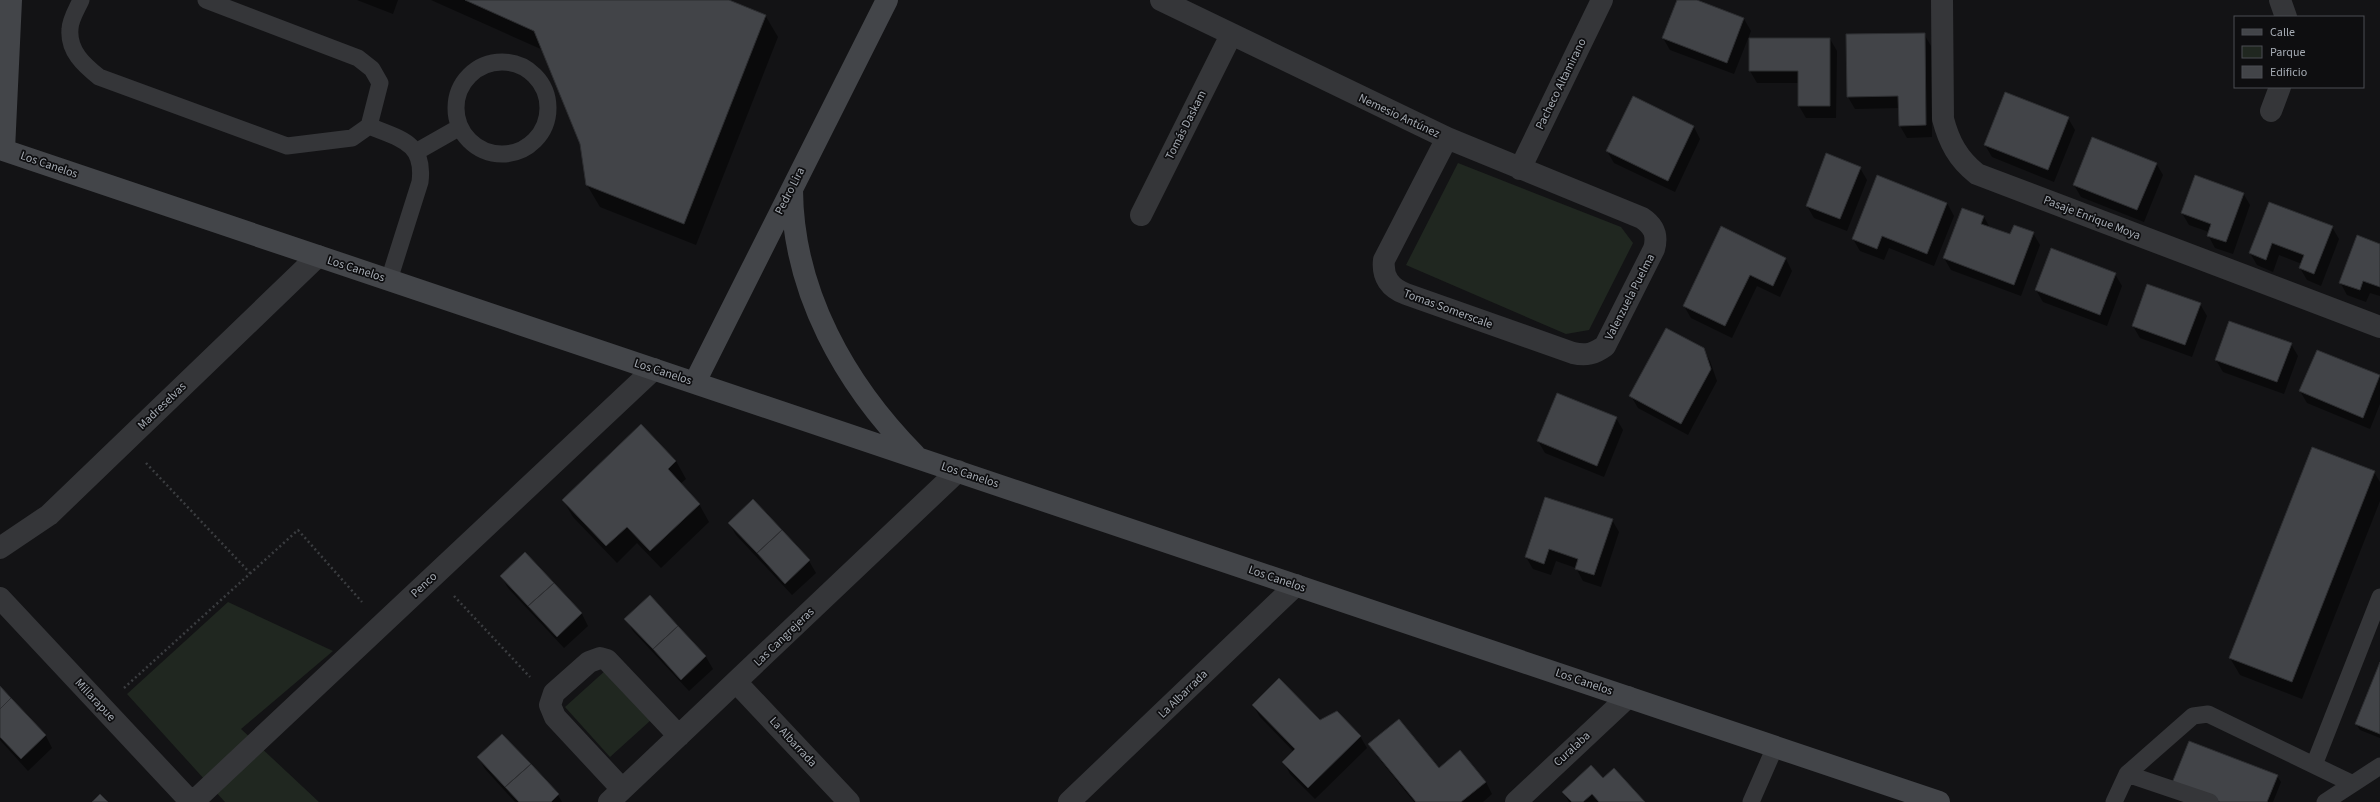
<svg xmlns="http://www.w3.org/2000/svg" width="2380" height="802" font-family="'Source Sans 3',sans-serif">
<style>
.green{fill:#202720}
.shadow{fill:#0007}
.building{fill:#424448;stroke:#2d2e31}
.lines{fill:none;stroke-linecap:round;stroke-linejoin:round}
.path{stroke:#3b3d40;stroke-width:2.5;stroke-dasharray:2 3;stroke-linecap:butt}
.lane{stroke:#353639;stroke-width:17}
.street{stroke:#353639;stroke-width:22}
.secondary{stroke:#434549;stroke-width:22}
.labels{text-anchor:middle;dominant-baseline:central;stroke-width:3.5;stroke-linejoin:round;paint-order:stroke}
.street-label{font-size:12px;fill:#a6acb4;stroke:#0e0e10}
</style>
<rect width="100%" height="100%" fill="#131315"/>
<path class="green" d="M1458,163L1621,227L1633,243L1589,330L1566,334L1406,265Z
M228,602L333,651L241,729L319,802H225L127,694Z
M606,670L651,720L610,757L565,707Z"/>
<path class="shadow" d="M357,0H398L393,14Z
M431,0H726L765,15L778,37L696,245L600,207L587,185L581,143L543,50Z
M1678,0H1694L1744,19L1751,31L1734,74L1670,50L1663,38Z
M1924,34L1931,46L1932,137L1907,138L1900,126V108L1855,109L1848,97Z
M1830,39L1837,51L1836,118H1806L1799,106V83H1757L1750,71Z
M1633,98L1694,127L1700,139L1675,192L1614,163L1607,151Z
M2068,118L2075,130L2054,182L1992,157L1985,145Z
M2156,163L2163,175L2144,222L2081,197L2074,185Z
M1860,168L1867,180L1847,231L1814,218L1807,206Z
M2243,193L2250,205L2233,254L2215,248L2208,235L2209,232L2189,225L2182,213Z
M1947,203L1954,216L1934,266L1889,248L1884,260L1860,251L1853,239Z
M2269,203L2332,227L2339,239L2321,286L2307,280L2300,268L2302,264L2279,255L2273,272L2257,265L2250,253Z
M1963,209L1984,217L1990,228L2011,236L2033,233L2040,245L2021,296L1951,270L1944,258Z
M1722,228L1786,259L1792,271L1780,297L1757,286L1732,338L1691,318L1684,306Z
M2380,245V296L2370,293L2366,302L2347,295L2340,282Z
M2115,274L2122,286L2107,326L2043,302L2036,290Z
M2200,304L2207,316L2192,357L2140,338L2133,326Z
M2291,344L2298,356L2284,394L2223,372L2216,360Z
M1703,349L1710,361L1717,381L1688,435L1638,408L1631,396Z
M2317,351L2380,376V404L2370,429L2307,403L2300,391Z
M1616,418L1623,430L1604,477L1545,453L1538,441Z
M676,461L686,479L680,484L699,504L709,522L661,568L637,543L617,563L573,517L563,500Z
M2374,472L2380,482V501L2302,699L2240,675L2230,658Z
M753,501L809,561L816,573L792,595L736,535L729,523Z
M1612,520L1619,532L1601,587L1583,581L1576,568L1556,561L1551,575L1533,569L1526,557Z
M525,554L582,614L588,626L564,648L508,588L501,576Z
M650,596L706,657L713,669L689,691L633,631L626,619Z
M2380,664V738L2360,730L2356,724Z
M0,687L46,736L52,748L28,771L0,740Z
M1253,705L1320,721L1360,736L1367,748L1315,799L1290,774L1284,762L1294,752L1260,717Z
M502,735L558,795L562,802H515L485,769L478,757Z
M1370,744L1439,769L1486,782L1492,794L1483,802H1414L1377,756Z
M2277,776L2281,782L2273,802H2209Z
M1603,780L1643,802H1569L1563,792Z"/>
<path class="building" d="M465,0H729L766,15L684,224L586,185L580,144L534,31Z
M1677,0H1697L1744,18L1727,63L1662,38Z
M1925,33L1926,125L1899,126L1898,96L1847,97L1846,34Z
M1749,38H1830V106H1798V71H1749Z
M2005,92L2069,117L2048,170L1984,145Z
M1633,96L1694,126L1668,181L1606,151Z
M2092,137L2157,163L2137,210L2073,185Z
M1826,153L1861,167L1840,219L1806,206Z
M1877,175L1947,203L1927,254L1882,236L1877,249L1852,239Z
M2195,175L2244,193L2226,242L2207,236L2211,224L2181,213Z
M2269,202L2333,226L2314,274L2299,268L2304,255L2272,243L2266,260L2249,253Z
M1962,208L1984,216L1981,224L2010,234L2014,225L2034,232L2014,285L1943,258Z
M1721,226L1786,258L1773,286L1750,275L1725,326L1683,306Z
M2357,235L2380,244V287L2363,281L2360,290L2339,283Z
M2051,248L2116,273L2100,315L2035,290Z
M2147,284L2201,303L2185,345L2132,326Z
M2229,321L2292,343L2277,382L2215,360Z
M1666,328L1704,348L1711,369L1681,424L1629,396Z
M2317,350L2380,375L2363,418L2299,391Z
M1557,393L1617,417L1597,466L1537,441Z
M641,424L676,461L668,469L700,504L650,551L627,527L606,546L562,500Z
M2312,447L2375,471L2292,682L2229,658Z
M1545,497L1613,519L1594,575L1575,569L1578,559L1549,549L1544,564L1525,557Z
M753,499L782,530L757,553L728,523Z
M782,530L810,560L785,584L757,553Z
M525,552L554,583L528,606L500,576Z
M554,583L582,613L557,637L528,606Z
M650,595L678,626L653,649L624,619Z
M678,626L706,656L681,680L653,649Z
M2380,662V734L2355,724Z
M1279,678L1320,720L1337,711L1361,736L1308,788L1282,762L1295,749L1252,705Z
M0,686L11,698L0,709Z
M11,698L46,735L21,759L0,737V709Z
M1399,719L1439,768L1460,750L1486,782L1461,802H1416L1368,744Z
M502,734L531,764L505,787L477,757Z
M2189,741L2278,775L2267,802H2220L2172,783Z
M531,764L559,794L551,802H519L505,787Z
M1591,765L1603,778L1614,768L1645,802H1599L1592,794L1583,802H1572L1562,792Z
M100,794L108,802H92Z"/>
<g class="lines">
<path class="path" d="M146,463L250,573
M454,596L530,677
M124,688L298,530L362,602"/>
<path class="lane" d="M81,0C77,9 70,20 70,29C68,51 84,65 99,77L287,146L352,138L369,126L380,83L372,69L358,58L206,0
M456 108a46 46 0 1 1 92 0a46 46 0 1 1-92 0Z
M369,126C400,139 425,142 420,182L389,280
M416,152L460,127
M2314,765L2380,597
M2127,774L2193,716L2208,714L2353,784
M1751,802L1775,747
M2114,802L2127,774L2210,802
M2325,802L2380,766"/>
<path class="street" d="M1161,0L1447,138L1642,218C1654,226 1658,235 1654,249L1605,346C1594,354 1586,356 1573,353L1406,294C1390,288 1382,277 1384,260L1447,138
M1942,0L1943,119C1949,142 1958,159 1977,174L2380,327
M2280,0L2286,17
M2271,111L2280,87
M1520,169L1602,0
M1141,215L1231,35
M0,548L49,515L318,256
M0,598L191,802
M736,682L849,802
M622,789L555,717L550,705L554,693L589,662L600,658L607,660L679,736
M193,802L654,369
M609,802L958,471
M1069,802L1296,585
M1516,802L1628,697"/>
<path class="secondary" d="M0,149L1939,802
M4,150L11,0
M792,190C793,292 845,384 915,455
M695,382L887,0"/>
</g>
<g class="labels">
<g class="street-label">
<text transform="translate(1561 84) rotate(-64)">Pacheco Altamirano</text>
<text transform="translate(1399 116) rotate(25)">Nemesio Antúnez</text>
<text transform="translate(1186 125) rotate(-63)">Tomás Daskam</text>
<text transform="translate(49 165) rotate(19)">Los Canelos</text>
<text transform="translate(790 191) rotate(-63)">Pedro Lira</text>
<text transform="translate(2092 218) rotate(21)">Pasaje Enrique Moya</text>
<text transform="translate(356 269) rotate(18)">Los Canelos</text>
<text transform="translate(1630 297) rotate(-63)">Valenzuela Puelma</text>
<text transform="translate(1448 309) rotate(20)">Tomas Somerscale</text>
<text transform="translate(663 372) rotate(18)">Los Canelos</text>
<text transform="translate(162 406) rotate(-44)">Madreselvas</text>
<text transform="translate(970 475) rotate(18)">Los Canelos</text>
<text transform="translate(1277 579) rotate(19)">Los Canelos</text>
<text transform="translate(424 585) rotate(-43)">Penco</text>
<text transform="translate(784 637) rotate(-44)">Las Cangrejeras</text>
<text transform="translate(1584 682) rotate(19)">Los Canelos</text>
<text transform="translate(1183 694) rotate(-44)">La Albarrada</text>
<text transform="translate(95 700) rotate(47)">Millarapue</text>
<text transform="translate(793 742) rotate(47)">La Albarrada</text>
<text transform="translate(1572 749) rotate(-43)">Curalaba</text>
</g>
</g>
<rect x="2234" y="16" width="130" height="72" fill="#0e0e10" stroke="#4b4d52"/>
<rect x="2242" y="29" width="20" height="6" fill="#434549" stroke="#4b4d52"/>
<text x="2270" y="36" font-size="12" fill="#a6acb4">Calle</text>
<rect x="2242" y="46" width="20" height="12" fill="#202720" stroke="#4b4d52"/>
<text x="2270" y="56" font-size="12" fill="#a6acb4">Parque</text>
<rect x="2242" y="66" width="20" height="12" fill="#424448" stroke="#4b4d52"/>
<text x="2270" y="76" font-size="12" fill="#a6acb4">Edificio</text>
</svg>
